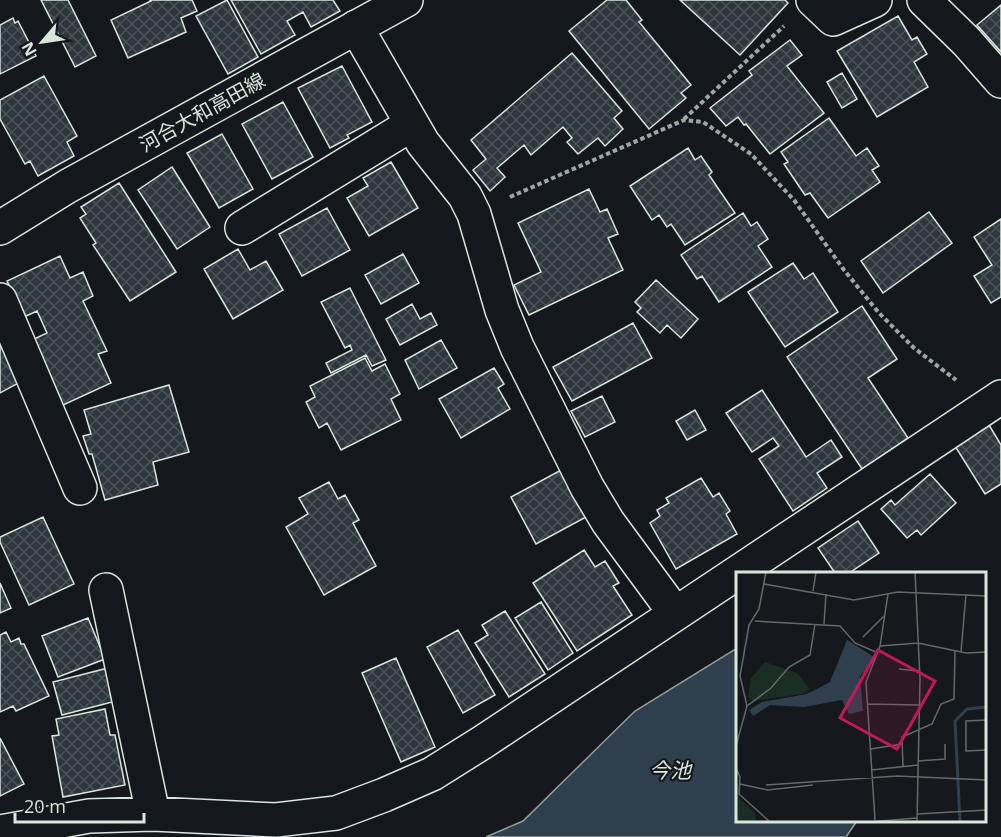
<svg xmlns="http://www.w3.org/2000/svg" width="1001" height="837" font-family="'Open Sans','Noto Sans JP',sans-serif">
<style>
.water{fill:#2f3f4d;stroke:#939e99;stroke-width:1.5}
.building{fill:url(#building-cross-hatch);stroke:#d8e6dc;stroke-width:1.5}
.lines{fill:none;stroke-linecap:round;stroke-linejoin:round}
.minor-casing{stroke:#d8e6dc;stroke-width:36}
.major-casing{stroke:#d8e6dc;stroke-width:36}
.path{stroke:#9da8a2;stroke-width:4;stroke-dasharray:4.5 3;stroke-linecap:butt}
.minor{stroke:#14181c;stroke-width:33}
.major{stroke:#14181c;stroke-width:33}
.labels{text-anchor:middle;dominant-baseline:central;stroke-width:4.5;stroke-linejoin:round;paint-order:stroke}
.street-label{font-size:20px;fill:#d8e6dc;stroke:#14181c}
.water-label{font-size:21px;font-style:italic;fill:#d8e6dc;stroke:#14181c}
.inset-river{fill:none;stroke:#2f3f4d;stroke-width:3}
.inset-road{fill:none;stroke:#626a69;stroke-width:1.5}
.view{fill:#c2185b;fill-opacity:0.15;stroke:#c2185b;stroke-width:3}
.inset-edge{fill:none;stroke:#d8e6dc;stroke-width:3}
</style>
<defs>
<pattern id="building-cross-hatch" width="8" height="8" patternUnits="userSpaceOnUse" patternTransform="scale(1.5)"><rect width="8" height="8" fill="#2c363c"/><path d="M0 0l8 8M0 8l8-8" fill="none" stroke="#4a5358"/></pattern>
</defs>
<rect width="100%" height="100%" fill="#14181c"/>
<path class="water" d="M737,648V820L857,821L846,837H486L523,821L635,711Z"/>
<path class="building" d="M41,0H68L96,56L75,67Z
M150,0H192L197,11L181,18L186,32L128,58L111,20L151,1Z
M227,0L258,57L228,74L196,16Z
M231,0H333L340,11L311,27L303,12L287,21L295,35L261,54Z
M607,0H626L642,20L639,22L691,85L681,93L686,98L649,129L569,31Z
M680,0H785L788,3L740,55Z
M1001,5V52L977,25Z
M898,16L912,40L917,37L927,54L914,62L928,87L877,117L837,51Z
M13,18L15,23L18,21L36,56L0,74V25Z
M790,40L802,55L787,66L824,113L770,154L746,124L744,125L738,117L726,126L710,108L752,75L749,71Z
M572,53L622,111L614,118L623,129L605,146L598,138L578,154L567,142L572,138L563,127L531,155L524,145L497,168L505,177L490,191L473,170L486,159L471,140Z
M342,66L372,122L347,135L349,138L330,148L298,88Z
M842,73L857,99L842,108L827,82Z
M44,76L77,136L67,142L74,156L38,176L30,161L25,164L0,119V100Z
M283,102L313,157L272,179L242,124Z
M829,118L856,156L867,148L879,166L872,170L880,182L828,218L810,193L805,195L784,164L788,162L781,152Z
M222,134L253,189L219,208L187,153Z
M688,148L695,160L701,156L712,172L709,175L735,213L685,245L671,224L667,227L659,215L652,220L630,186Z
M391,162L418,208L369,236L347,198L368,186L363,178Z
M172,167L210,227L177,249L138,190Z
M119,183L176,272L130,301L93,245L96,243L80,218L86,214L81,207Z
M589,189L600,212L607,209L618,234L608,238L623,270L529,315L514,285L541,272L518,223Z
M327,208L350,250L302,276L279,234Z
M929,212L952,243L883,293L861,261Z
M743,213L751,226L757,222L768,239L758,246L772,267L719,302L702,276L697,279L681,255Z
M1001,219V297L991,303L974,276L992,265L974,237Z
M238,249L250,270L266,261L283,290L233,319L204,269Z
M403,254L419,283L381,304L365,275Z
M60,256L70,278L83,272L93,296L83,301L107,351L98,354L111,383L63,405L40,355L30,341L47,333L37,311L24,317L7,281Z
M793,263L804,279L813,273L838,312L785,347L748,292Z
M656,280L698,319L681,338L667,325L660,333L637,312L641,308L635,302Z
M350,288L386,360L372,366L366,355L331,373L326,363L352,350L350,345L345,348L321,302Z
M412,304L420,319L431,313L437,325L400,345L386,319Z
M862,306L897,359L868,378L908,438L862,469L787,357Z
M633,323L652,358L572,401L553,367Z
M0,335L24,380L0,393Z
M441,340L457,368L419,389L405,360Z
M365,358L372,371L385,364L400,394L391,399L401,420L341,450L327,423L319,428L306,402L315,397L310,386Z
M494,368L504,384L498,388L510,409L461,438L439,399Z
M169,385L189,452L153,462L158,485L105,500L92,454H89L83,436L91,434L84,410Z
M762,390L806,457L831,440L842,457L817,473L827,488L793,511L759,459L779,446L773,438L752,452L726,413Z
M602,396L615,422L585,437L571,411Z
M695,410L706,430L687,440L676,421Z
M989,425L1001,445V484L985,494L955,446Z
M563,469L588,516L536,544L511,497Z
M930,474L956,503L921,535L917,530L907,538L881,509L891,500L895,505Z
M701,478L713,497L719,493L730,511L726,514L737,534L676,569L650,523L660,516L657,510L669,503L666,498Z
M329,482L338,499L345,495L359,520L353,523L376,566L324,595L286,527L308,514L299,498Z
M43,517L74,584L29,605L0,542V537Z
M858,521L879,553L849,573H835L818,548Z
M584,550L595,567L605,561L619,583L613,586L632,615L577,651L533,583Z
M0,583L11,608L0,613Z
M541,602L573,653L548,670L515,618Z
M505,611L545,674L509,697L475,643L488,635L482,625Z
M88,618L105,659L58,677L42,636Z
M458,630L495,695L463,713L427,647Z
M6,632L11,642L19,638L21,644H24L49,696L16,711L13,706L0,712V635Z
M396,658L435,747L401,762L362,673Z
M108,668L116,701L62,715L53,682Z
M105,709L110,735H115L125,785L63,797L52,736L59,735L56,719Z
M0,738L24,784L0,796Z"/>
<g class="lines">
<defs>
<path id="minor" d="M813,0L833,19L875,0
M924,0L967,42L1001,81
M356,27L423,143L465,196L474,214L502,310L517,347L587,487L608,522L675,613
M242,228L412,124
M0,300L80,488
M106,590L153,814
M0,832L89,816L153,814L276,820L336,813L384,795L432,774L483,742L1001,397"/>
<path id="major" d="M0,228L68,186L406,0"/>
</defs>
<use href="#minor" class="minor-casing"/>
<use href="#major" class="major-casing"/>
<path class="path" d="M684,119L784,26
M510,197L684,120L703,122L751,154L794,200L844,270L879,313L914,348L956,380"/>
<use href="#minor" class="minor"/>
<use href="#major" class="major"/>
</g>
<g class="labels">
<g class="street-label">
<text transform="translate(202 112) rotate(-29)">河合大和高田線</text>
</g>
<g class="water-label">
<text x="670" y="770">今池</text>
</g>
</g>
<g transform="translate(736 572)">
<rect width="250" height="250" fill="#14181c"/>
<path d="M29,90L61,101L74,117L66,122L15,129L12,125L15,106Z" fill="#1a2d24"/>
<path d="M0,213V223L19,241L20,250H0Z" fill="#1a2d24"/>
<path d="M111,68L138,85L124,105L127,139L113,142L106,128L68,135L34,133L17,144L13,138L26,130L71,122L94,110Z" fill="#2f3f4d"/>
<path class="inset-river" d="M224,250L219,149L231,137L251,135"/>
<path class="inset-road" d="M179,0L184,107L181,250M28,12L118,28L162,20L251,24M77,19L80,0M19,49L104,54L119,71L142,81M88,52L90,22M127,65L148,44M144,74L182,71L230,81L251,80M225,80L230,22M163,97L183,99M132,132L183,133M11,134L35,116L53,95L74,83L79,52M250,148V178M251,148L230,149V179L251,178M0,174L11,134L4,104L13,53L23,37L30,0M135,177L166,172M182,189L209,187V172M167,195L166,165L196,152L205,132L218,127L219,78M0,196L4,205L3,222L34,250M135,198L182,193M4,212L32,218L77,213M30,213L161,204L251,208M181,242L251,238M139,248L130,110L144,74L152,22M132,250L181,246"/>
<path class="view" d="M142,78L199,109L161,177L104,146Z"/>
<rect width="250" height="250" class="inset-edge"/>
</g>
<g transform="translate(42 42) rotate(241)" stroke="#14181c" stroke-width="4.5" paint-order="stroke">
<path d="M0-4.5L10 22L0 15L-10 22Z" fill="#d8e6dc"/>
<text y="-9" font-size="16" font-weight="bold" text-anchor="middle" fill="#d8e6dc">N</text>
</g>
<path d="M15 813v9h129v-9" fill="none" stroke="#d8e6dc" stroke-width="3"/>
<text x="24" y="813" font-size="18" fill="#d8e6dc" stroke="#14181c" stroke-width="4.5" paint-order="stroke">20 m</text>
</svg>
